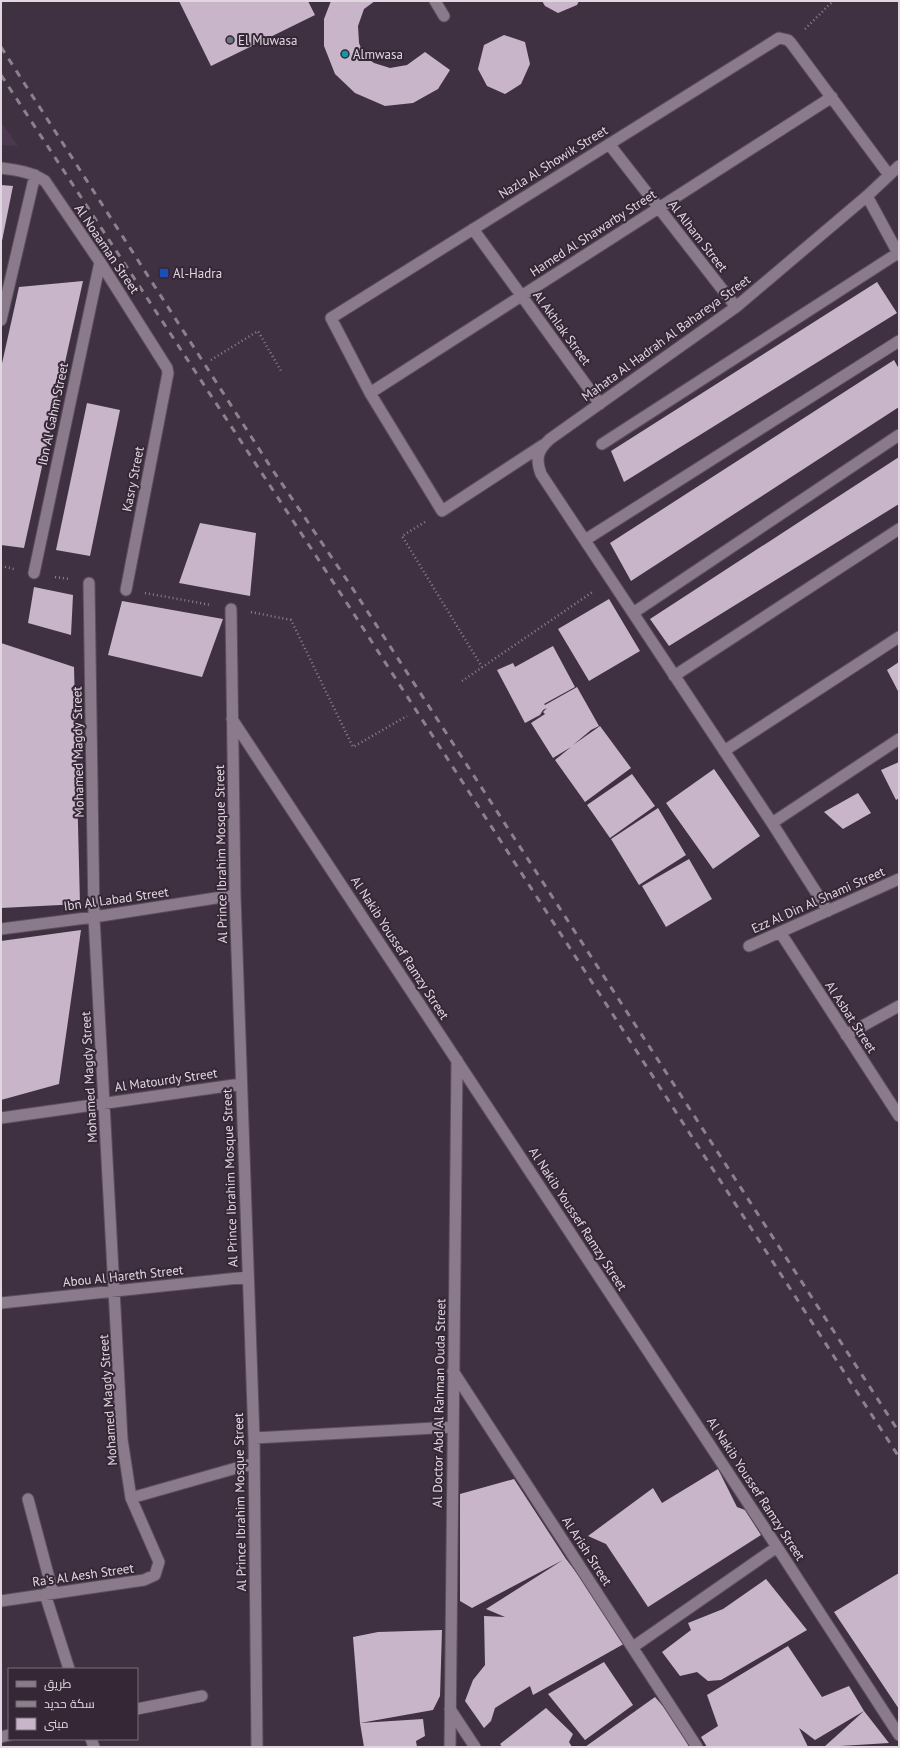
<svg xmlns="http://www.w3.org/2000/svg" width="900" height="1748" font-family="'PT Sans',Cairo,sans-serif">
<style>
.built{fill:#4c384e}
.building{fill:#c8b5c9}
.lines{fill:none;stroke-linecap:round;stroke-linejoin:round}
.service-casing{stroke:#5b4e5c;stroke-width:13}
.minor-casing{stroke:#5b4e5c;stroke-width:13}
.path{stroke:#8c808e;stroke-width:2.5;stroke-dasharray:1 3;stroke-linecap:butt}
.service{stroke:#8b798c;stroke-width:11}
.minor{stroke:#8b798c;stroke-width:11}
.rail{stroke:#8c808d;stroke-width:3;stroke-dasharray:7 7;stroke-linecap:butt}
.worship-dot{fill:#6b7280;stroke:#362737;stroke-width:1.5}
.culture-dot{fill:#0f9aa8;stroke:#362737;stroke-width:1.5}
.transit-dot{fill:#1a4fb4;stroke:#362737;stroke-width:1.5}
.labels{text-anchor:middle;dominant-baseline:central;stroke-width:4;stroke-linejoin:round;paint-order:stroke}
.poi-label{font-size:13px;fill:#e0d7e1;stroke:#362737;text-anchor:start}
.street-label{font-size:13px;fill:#e0d7e1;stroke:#362737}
</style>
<rect width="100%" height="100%" fill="#403142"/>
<path class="built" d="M1,122L18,146L1,145Z"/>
<path class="building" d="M179,1H308L315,15L211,66Z
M331,1H375L364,9L358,26L359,43L364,56L374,63L390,68L407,65L425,52L450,70L438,89L413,103L385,106L355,93L335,74L324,46V19Z
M542,1H579L577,5L558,13L545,6Z
M504,35L525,42L530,64L521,84L505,94L487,86L478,69L484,45Z
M1,185L13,186L2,241H1Z
M83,281L24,548L1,545V368L19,287Z
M877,282L897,313L624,482L611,451Z
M894,360L899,369V407L631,581L610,543Z
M87,403L120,410L90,556L56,550Z
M899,457V504L669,646L650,619Z
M200,523L256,533L250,596L179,583Z
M34,587L73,595L71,635L28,623Z
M609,599L640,651L589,681L558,629Z
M122,601L223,619L202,677L108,655Z
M1,643L74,667L80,904L1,908Z
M553,646L575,687L544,704L545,705L577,687L599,726L591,730L573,745L600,726L631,768L585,802L555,760L571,747L553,758L531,723L545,714L543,712L547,708L543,710L540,715L525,723L497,670L513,663L515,667Z
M899,662V693L887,670Z
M899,762V798L896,800L881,770Z
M714,769L760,836L713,869L666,803Z
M632,774L655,806L610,838L587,805Z
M858,793L871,813L843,829L824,812Z
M658,808L686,855L639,885L611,839Z
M689,859L712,899L666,927L642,886Z
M81,930L59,1084L1,1100V941Z
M718,1469L737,1507L745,1510L761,1535L648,1607L606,1544L588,1536L653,1488L662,1503Z
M514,1479L566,1559L629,1641L533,1695L530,1686L495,1708L491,1721L484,1728L465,1701L473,1680L485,1665L484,1616L505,1617L486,1609L563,1560L472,1608L460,1601V1494Z
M899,1573V1709L834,1612Z
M766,1579L807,1630L721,1680L708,1681L697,1672L680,1676L662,1652L691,1630L688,1623L723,1609Z
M442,1630L440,1696L433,1710L360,1723L353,1637L378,1632Z
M788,1646L822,1697L849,1686L864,1711L889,1743L824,1747L864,1711L815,1740L799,1728L808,1747H707L701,1737L718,1726L707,1695Z
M604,1662L633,1705L585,1740L548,1694Z
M655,1697L694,1742L686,1747H585Z
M546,1708L573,1734L569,1742L572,1747H502L500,1744Z
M423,1719L425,1736L416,1741L417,1747H364L360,1723Z"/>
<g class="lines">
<defs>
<path id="service" d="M435,1L444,16"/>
<path id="minor" d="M609,144L736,307
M1,168C17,170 31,172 45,181L100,262L167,368L168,373L126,590
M867,196L899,255
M473,229L600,404
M1,320L35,175
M370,393L832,97
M602,444L898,253
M543,445L442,511L370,393L331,318L779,38L788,40L791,43L889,175
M585,540L899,341
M34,573L100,262
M231,609L235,895L254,1438L257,1747
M633,613L899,435
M674,676L899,529
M232,719L777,1547L899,1735
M724,751L899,637
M772,823L899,739
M828,911L772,823L541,474C535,458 538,450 550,439L736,307L867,196L899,166
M1,929L94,917L235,895
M780,932L899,1116
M749,946L899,879
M846,1035L899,1006
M1,1118L241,1084
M1,1303L248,1277
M453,1371L697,1747
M254,1438L453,1427
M131,1498L254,1463
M28,1499L53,1593
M45,1594L69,1669
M1,1601L144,1580L155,1575L159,1562L131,1498L122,1439L94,917L89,583
M633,1647L777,1547
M137,1709L202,1696
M450,1709L475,1747
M1,1737L9,1735
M91,1739L94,1747
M450,1747L457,1060"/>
</defs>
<use href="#service" class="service-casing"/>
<use href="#minor" class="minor-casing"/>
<path class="path" d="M805,29L833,1
M211,360L258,331L281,371
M425,522L402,536L482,667
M1,566L14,569
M55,577L69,579
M145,593L211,605
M251,612L291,620L353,747L407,716
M462,681L594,591"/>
<use href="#service" class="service"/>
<use href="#minor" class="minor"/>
<path class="rail" d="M1,47L270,466L351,586L899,1432
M1,75L339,591L899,1457"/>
</g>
<circle class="worship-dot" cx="230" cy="40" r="4"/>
<circle class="culture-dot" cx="345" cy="54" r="4"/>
<rect class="transit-dot" x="159" y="268" width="10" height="10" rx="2"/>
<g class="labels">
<g class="poi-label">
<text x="238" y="40">El Muwasa</text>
<text x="353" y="54">Almwasa</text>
<text x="173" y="273">Al-Hadra</text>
</g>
<g class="street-label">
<text transform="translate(553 162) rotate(-32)">Nazla Al Showik Street</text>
<text transform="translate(593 233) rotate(-33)">Hamed Al Shawarby Street</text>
<text transform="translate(698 236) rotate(52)">Al Alham Street</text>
<text transform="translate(107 249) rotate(56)">Al Noaaman Street</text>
<text transform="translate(562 328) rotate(54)">Al Akhlak Street</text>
<text transform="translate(666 338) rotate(-36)">Mahata Al Hadrah Al Bahareya Street</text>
<text transform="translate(53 414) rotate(-78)">Ibn Al Gahm Street</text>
<text transform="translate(133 479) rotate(-79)">Kasry Street</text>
<text transform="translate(78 752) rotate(-91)">Mohamed Magdy Street</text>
<text transform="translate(221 854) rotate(-91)">Al Prince Ibrahim Mosque Street</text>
<text transform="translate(116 899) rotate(-8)">Ibn Al Labad Street</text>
<text transform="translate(818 900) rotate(-24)">Ezz Al Din Al Shami Street</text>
<text transform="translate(400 948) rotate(57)">Al Nakib Youssef Ramzy Street</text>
<text transform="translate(851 1017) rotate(57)">Al Asbat Street</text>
<text transform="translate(89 1077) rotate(-93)">Mohamed Magdy Street</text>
<text transform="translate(166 1080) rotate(-8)">Al Matourdy Street</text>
<text transform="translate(230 1178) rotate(-92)">Al Prince Ibrahim Mosque Street</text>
<text transform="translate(578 1219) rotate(57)">Al Nakib Youssef Ramzy Street</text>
<text transform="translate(123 1276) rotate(-6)">Abou Al Hareth Street</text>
<text transform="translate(108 1400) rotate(-94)">Mohamed Magdy Street</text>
<text transform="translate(439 1403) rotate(-89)">Al Doctor Abd Al Rahman Ouda Street</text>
<text transform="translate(756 1489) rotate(57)">Al Nakib Youssef Ramzy Street</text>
<text transform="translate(240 1502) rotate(-91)">Al Prince Ibrahim Mosque Street</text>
<text transform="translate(587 1551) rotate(57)">Al Arish Street</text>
<text transform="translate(83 1575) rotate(-8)">Ra's Al Aesh Street</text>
</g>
</g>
<rect width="900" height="1748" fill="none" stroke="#e0d7e1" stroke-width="4"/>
<rect x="8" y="1668" width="130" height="72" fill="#362737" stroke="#7a6d7b"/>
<rect x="16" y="1681" width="20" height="6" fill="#8b798c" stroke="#7a6d7b"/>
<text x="44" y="1688" font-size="12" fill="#e0d7e1">طريق</text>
<rect x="16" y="1701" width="20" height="6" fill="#8c808d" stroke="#7a6d7b"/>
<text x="44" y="1708" font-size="12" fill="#e0d7e1">سكة حديد</text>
<rect x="16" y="1718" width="20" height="12" fill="#c8b5c9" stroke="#7a6d7b"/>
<text x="44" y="1728" font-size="12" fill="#e0d7e1">مبنى</text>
</svg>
